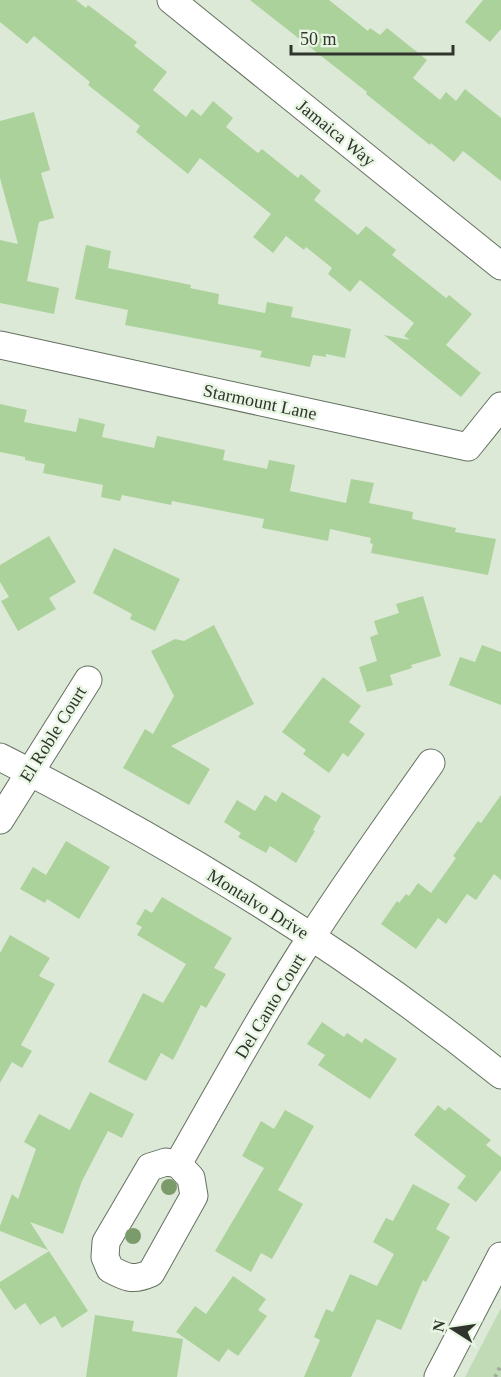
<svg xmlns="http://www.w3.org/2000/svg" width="501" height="1377" font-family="Georgia,serif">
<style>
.green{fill:#c1dbb7}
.building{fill:#acd29c}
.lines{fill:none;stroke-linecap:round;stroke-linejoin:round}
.minor-casing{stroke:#657161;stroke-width:29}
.path{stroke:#a0ab9c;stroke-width:4;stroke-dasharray:3 4.5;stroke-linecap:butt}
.minor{stroke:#fff;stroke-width:27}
.tree{fill:#7c9b6b}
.labels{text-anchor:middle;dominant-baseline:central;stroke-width:5;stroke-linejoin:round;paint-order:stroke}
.street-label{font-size:18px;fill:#2f342d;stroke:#e9f6e4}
</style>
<rect width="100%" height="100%" fill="#dce9d7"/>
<path class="green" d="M501,1308V1377H465Z"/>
<path class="building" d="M0,0H76L86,8L88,5L137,42L134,46L167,72L153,90L186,117L192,109L201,116L213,101L233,118L226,127L258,153L262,149L298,178L301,174L321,191L314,200L358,235L366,226L396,250L392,255L446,298L449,295L472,314L446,345L481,373L461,397L384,335L410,340L404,336L414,323L360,280L350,292L328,274L332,268L306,247L304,250L286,236L273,253L253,237L271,214L200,158L188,174L136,132L140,126L88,85L90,82L34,36L27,44L0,22Z
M250,0H329L368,31L370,28L380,35L387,28L427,60L413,78L440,100L446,92L456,101L465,89L501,118V181L463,151L454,162L431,143L430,145L366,94L367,92Z
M483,0H501V29L490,42L465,22Z
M34,112L50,170L41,173L54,218L39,222L27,281L59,288L54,314L0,303V240L18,244L0,178V121Z
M86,245L111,251L108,268L191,285L190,288L219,294L218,304L265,313L267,302L293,307L291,317L351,329L345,358L326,354V357L313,355L310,367L260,357L262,351L125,325L128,310L75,299Z
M0,404L27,410L24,422L76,432L79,418L105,424L102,437L154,448L157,436L225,450L223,460L267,469L269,460L295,465L290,491L346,503L351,479L374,483L369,503L413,512L412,519L456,528L455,532L496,539L488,575L371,553L373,544L370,543L371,538L330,529L328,541L262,528L264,519L172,501L171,505L122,495L120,501L101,497L103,485L43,473L45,464L25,460V457L0,452Z
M49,536L76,582L49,598L56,609L18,631L1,601L9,597L0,582V565Z
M114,548L180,579L155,631L130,619L132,614L93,593Z
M423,596L441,656L411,665L412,668L390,675L393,685L367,692L359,667L377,661L370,637L378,634L374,621L399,613L396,604Z
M214,625L254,704L171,746L210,769L189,805L123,768L145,729L153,734L174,696L151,651L175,639L184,641Z
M482,645L501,652V705L449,685L460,657L475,662Z
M323,677L361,706L349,722L365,734L348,757L343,753L329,773L303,754L306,750L282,732Z
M282,792L321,816L313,830L315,831L296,863L270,846L266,853L238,837L241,833L224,822L237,800L255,811L265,795L276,802Z
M501,795V880L494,874L476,900L467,894L446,924L438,918L416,949L381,924L397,901L399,903L406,894L409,896L418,883L431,893L456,858L453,856L478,821L481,823Z
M66,841L110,867L79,919L47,899L45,903L20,889L33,867L46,875Z
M162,897L232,938L214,968L226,974L206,1008L201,1005L173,1060L161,1053L146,1081L108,1062L143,993L163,1003L186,964L137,935L142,927L136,924L145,909L152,913Z
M10,935L50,958L39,976L55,984L21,1045L32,1051L22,1068L12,1062L0,1083V953Z
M322,1022L344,1037L347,1033L362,1043L365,1038L397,1059L370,1099L318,1065L325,1055L307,1044Z
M90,1092L134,1114L122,1138L108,1131L82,1181L63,1234L30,1222L48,1250L0,1231V1226L12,1194L18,1199L36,1149L24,1142L39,1114L70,1130Z
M438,1105L445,1111L449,1107L491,1140L486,1145L501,1157V1170L476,1202L457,1188L466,1176L414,1135Z
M285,1110L314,1126L278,1190L303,1204L272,1259L261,1253L251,1272L215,1251L264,1168L242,1156L261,1121L274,1129Z
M413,1184L450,1204L436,1229L450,1237L426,1282L423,1280L401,1330L377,1319L351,1377H304L320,1340L314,1337L326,1309L333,1312L350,1274L377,1286L394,1254L373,1242L386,1218L393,1221Z
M49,1251L88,1311L62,1328L55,1316L40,1325L25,1303L15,1310L0,1288V1282Z
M233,1276L266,1299L258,1310L267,1316L238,1356L228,1349L219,1362L176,1332L195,1306L206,1314Z
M95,1315L134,1321L132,1331L183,1339L177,1377H86Z"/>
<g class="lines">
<defs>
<path id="minor" d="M171,0L501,266
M0,345L468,447L501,406
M0,757C176,846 347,951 501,1075
M0,820L88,680
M178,1164L191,1178L194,1196L151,1273C133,1281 127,1278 110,1269L105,1257L106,1242L150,1167L166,1162L178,1164C222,1087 264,1010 312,936C350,877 391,820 431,763
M438,1377L501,1256"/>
</defs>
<use href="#minor" class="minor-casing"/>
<path class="path" d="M495,1377L501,1365"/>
<use href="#minor" class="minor"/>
</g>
<g class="tree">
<circle cx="169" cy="1187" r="8"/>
<circle cx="133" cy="1236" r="8"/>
</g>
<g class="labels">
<g class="street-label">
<text transform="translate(336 133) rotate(39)">Jamaica Way</text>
<text transform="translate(260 402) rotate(12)">Starmount Lane</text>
<text transform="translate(53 734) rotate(-58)">El Roble Court</text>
<text transform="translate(258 904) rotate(32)">Montalvo Drive</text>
<text transform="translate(270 1006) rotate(-59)">Del Canto Court</text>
</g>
</g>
<g transform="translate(453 1329) rotate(282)" stroke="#e9f6e4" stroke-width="4.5" paint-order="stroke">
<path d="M0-4.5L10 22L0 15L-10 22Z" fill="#2f342d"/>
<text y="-9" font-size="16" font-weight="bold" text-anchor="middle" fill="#2f342d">N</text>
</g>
<path d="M291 45v9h162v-9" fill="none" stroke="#2f342d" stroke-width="3"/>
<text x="300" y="45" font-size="18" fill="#2f342d" stroke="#e9f6e4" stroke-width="4.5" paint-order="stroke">50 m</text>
</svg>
